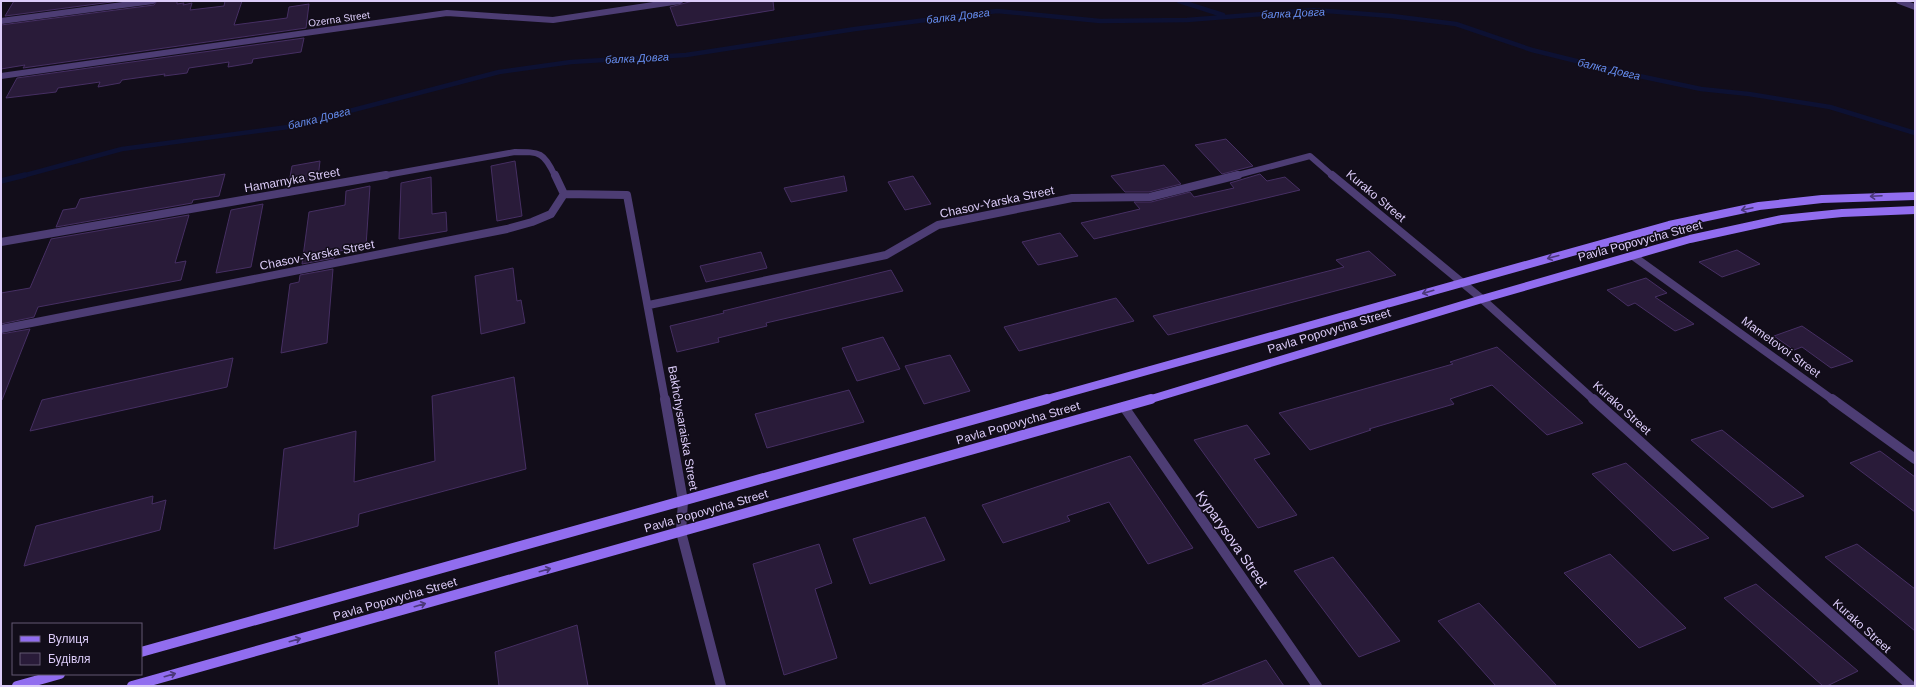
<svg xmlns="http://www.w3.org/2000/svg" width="1916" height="687" font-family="Helvetica,sans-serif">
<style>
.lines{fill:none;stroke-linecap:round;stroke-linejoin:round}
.stream-far1{stroke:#0d1133;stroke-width:4.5}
.stream{stroke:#0d1133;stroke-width:5.5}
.building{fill:#291b39;stroke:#462f63}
.street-far2{stroke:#4d3d74;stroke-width:6}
.street-far1{stroke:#4d3d74;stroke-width:8}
.street{stroke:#4d3d74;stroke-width:10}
.secondary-far1{stroke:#916def;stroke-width:8}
.secondary{stroke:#916def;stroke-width:10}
.oneway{stroke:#4b387a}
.labels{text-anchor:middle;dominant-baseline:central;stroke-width:3;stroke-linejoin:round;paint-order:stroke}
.far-street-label{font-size:10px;fill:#dcccf9;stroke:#120d1a}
.far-water-label{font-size:11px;font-style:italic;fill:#658cee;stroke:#120d1a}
.street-label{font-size:12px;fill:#dcccf9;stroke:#120d1a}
.near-street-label{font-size:14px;fill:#dcccf9;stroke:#120d1a}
</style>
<rect width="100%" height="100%" fill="#120d1a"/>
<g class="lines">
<path class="stream-far1" d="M1179,1L1223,15
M22,176L122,149L288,127L499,72L571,62L686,55L855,29L997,11L1100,21L1187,20L1314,10L1392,16L1456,24L1532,50L1625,73L1701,89L1749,94L1830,107L1915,133"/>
<path class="stream" d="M1,181L25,175"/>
</g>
<path class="building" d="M14,1H119L5,16Z
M157,1H177V4L184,3L183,5L192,3L190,10L224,6L225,1H242L234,25L287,18L289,7L309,4L306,28L23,68L25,65L1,69V25L154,5Z
M693,1H773L774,10L677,26L670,7Z
M304,38L301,52L253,59L252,63L228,67L229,62L189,68L187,73L164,76L165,74L122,80L120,83L98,87L100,82L58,88L56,92L6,98L17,78Z
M1226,139L1253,166L1222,174L1195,145Z
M320,161L318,178L289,183L292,166Z
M515,161L522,216L497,221L491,166Z
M1164,165L1181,184L1149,192H1125L1111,176Z
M225,174L219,196L193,200L192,203L56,227L63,210L76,208L80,199Z
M1260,174L1267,181L1285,177L1300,190L1094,239L1081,223L1140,209L1134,202H1151L1190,192L1194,197L1234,188L1230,183Z
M844,176L847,191L791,202L784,188Z
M913,176L931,204L905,210L888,182Z
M431,177L432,214L446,212L447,231L399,239L401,183Z
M370,186L366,246L334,252V258L302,264L309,212L345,205L346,191Z
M263,204L251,267L216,273L231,210Z
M189,215L175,263L186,261L181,280L38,307L34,317L1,324V293L30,288L51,239Z
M1060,233L1078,256L1038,265L1022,242Z
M1737,250L1760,264L1722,277L1699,262Z
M1369,251L1396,275L1168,335L1153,316L1344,267L1336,260Z
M761,252L767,268L706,282L700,266Z
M513,268L517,301L521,300L525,323L481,334L475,276Z
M333,269L327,343L281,353L290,284L299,282L300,275Z
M891,270L903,291L766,323L767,326L718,338L719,342L677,352L670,326L724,313L723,311Z
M1646,278L1667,293L1655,297L1694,324L1675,331L1635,303L1628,306L1607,290Z
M1116,298L1134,321L1019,351L1004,327Z
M1802,326L1853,361L1831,368L1802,347L1794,350L1774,336Z
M30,329L2,400L1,399V334Z
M883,337L900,369L857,381L842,348Z
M1497,347L1583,423L1547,435L1492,385L1450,399L1454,404L1369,429L1371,430L1310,450L1279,413L1453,364L1450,362Z
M950,355L970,391L924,404L905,366Z
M233,358L227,387L30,431L42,400Z
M514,377L526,469L359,514L358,526L274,549L284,449L356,431L354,482L435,461L432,396Z
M849,390L864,422L767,448L755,414Z
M1247,425L1270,454L1254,459L1297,515L1258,528L1194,440Z
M1722,430L1804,496L1772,508L1691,440Z
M1880,451L1915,477V512L1850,463Z
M1130,456L1193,548L1148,564L1109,502L1067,516L1070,521L1003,543L982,505Z
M1626,463L1709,538L1673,551L1592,474Z
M153,496L152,504L166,500L160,530L24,566L36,526Z
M925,517L945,560L870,584L853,539Z
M819,544L832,583L815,589L837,658L784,675L753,564Z
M1857,544L1915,589V631L1825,557Z
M1610,554L1686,628L1639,648L1564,573Z
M1333,557L1400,641L1359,657L1294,571Z
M1756,584L1858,671L1827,686H1823L1724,598Z
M1479,603L1557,686H1496L1438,621Z
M577,625L588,686H499L495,652Z
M1266,660L1284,686H1202V685Z"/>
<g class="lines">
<path class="street-far2" d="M1899,1L1915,7
M1,21L153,1
M1,76L447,13L553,20L680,1
M381,176L515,152C540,152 544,152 555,176
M1234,176L1310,156L1333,176"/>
<path class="street-far1" d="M555,175L564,194
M1332,175L1482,299L1594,400
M1,242L386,175
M1633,256L1833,400
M649,305L886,255L938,225L1072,198L1150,197L1238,175
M1,329L507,229L532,222L551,214L564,194L627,195L665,400"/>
<path class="street" d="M665,399L683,501L681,532L721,686
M1593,399L1911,686
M1832,399L1915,459
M1124,407L1317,686"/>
<path class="secondary-far1" d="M1043,400L1669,225L1759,206L1822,199L1915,196
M1148,400L1482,299L1690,239L1782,219L1842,213L1915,210"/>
<path class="secondary" d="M141,652L1047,399
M17,686L60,674
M132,686L1151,399"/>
</g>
<defs><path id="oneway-shaft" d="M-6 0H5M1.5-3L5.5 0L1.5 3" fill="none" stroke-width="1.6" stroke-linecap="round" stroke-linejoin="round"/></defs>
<g class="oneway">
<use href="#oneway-shaft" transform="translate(1876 196) rotate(177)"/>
<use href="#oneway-shaft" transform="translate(1747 209) rotate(168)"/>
<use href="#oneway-shaft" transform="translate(1553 257) rotate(165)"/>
<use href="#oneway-shaft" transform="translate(1428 292) rotate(164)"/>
<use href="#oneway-shaft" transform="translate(545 570) rotate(-16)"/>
<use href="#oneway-shaft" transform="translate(420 605) rotate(-16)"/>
<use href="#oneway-shaft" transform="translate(295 640) rotate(-16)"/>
<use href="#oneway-shaft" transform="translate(170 675) rotate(-16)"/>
</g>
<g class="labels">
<g class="far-street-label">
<text transform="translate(339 19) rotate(-8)">Ozerna Street</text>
</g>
<g class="far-water-label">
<text transform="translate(1293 13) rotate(-3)">балка Довга</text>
<text transform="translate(958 16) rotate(-7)">балка Довга</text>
<text transform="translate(637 58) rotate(-3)">балка Довга</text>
<text transform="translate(1609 69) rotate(13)">балка Довга</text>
<text transform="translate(319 118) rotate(-14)">балка Довга</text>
</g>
<g class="street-label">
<text transform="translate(292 180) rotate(-10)">Hamarnyka Street</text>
<text transform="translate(1376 196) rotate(40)">Kurako Street</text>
<text transform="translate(997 202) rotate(-12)">Chasov-Yarska Street</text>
<text transform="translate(1640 241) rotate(-15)">Pavla Popovycha Street</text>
<text transform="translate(317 255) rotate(-11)">Chasov-Yarska Street</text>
<text transform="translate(1329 331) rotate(-17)">Pavla Popovycha Street</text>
<text transform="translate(1781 347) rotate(36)">Mametovoi Street</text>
<text transform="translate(1622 408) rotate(42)">Kurako Street</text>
<text transform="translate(1018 423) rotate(-16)">Pavla Popovycha Street</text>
<text transform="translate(683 428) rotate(80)">Bakhchysaraiska Street</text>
<text transform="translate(706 511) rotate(-16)">Pavla Popovycha Street</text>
<text transform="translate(395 599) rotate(-16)">Pavla Popovycha Street</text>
<text transform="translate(1862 626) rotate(42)">Kurako Street</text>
</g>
<g class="near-street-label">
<text transform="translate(1232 539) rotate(55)">Kyparysova Street</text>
</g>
</g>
<rect width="1916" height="687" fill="none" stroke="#dcccf9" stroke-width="4"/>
<rect x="12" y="623" width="130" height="52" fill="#120d1a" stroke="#635973"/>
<rect x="20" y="636" width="20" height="6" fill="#916def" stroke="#635973"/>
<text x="48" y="643" font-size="12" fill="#dcccf9">Вулиця</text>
<rect x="20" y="653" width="20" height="12" fill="#291b39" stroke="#635973"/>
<text x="48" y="663" font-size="12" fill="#dcccf9">Будівля</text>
</svg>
